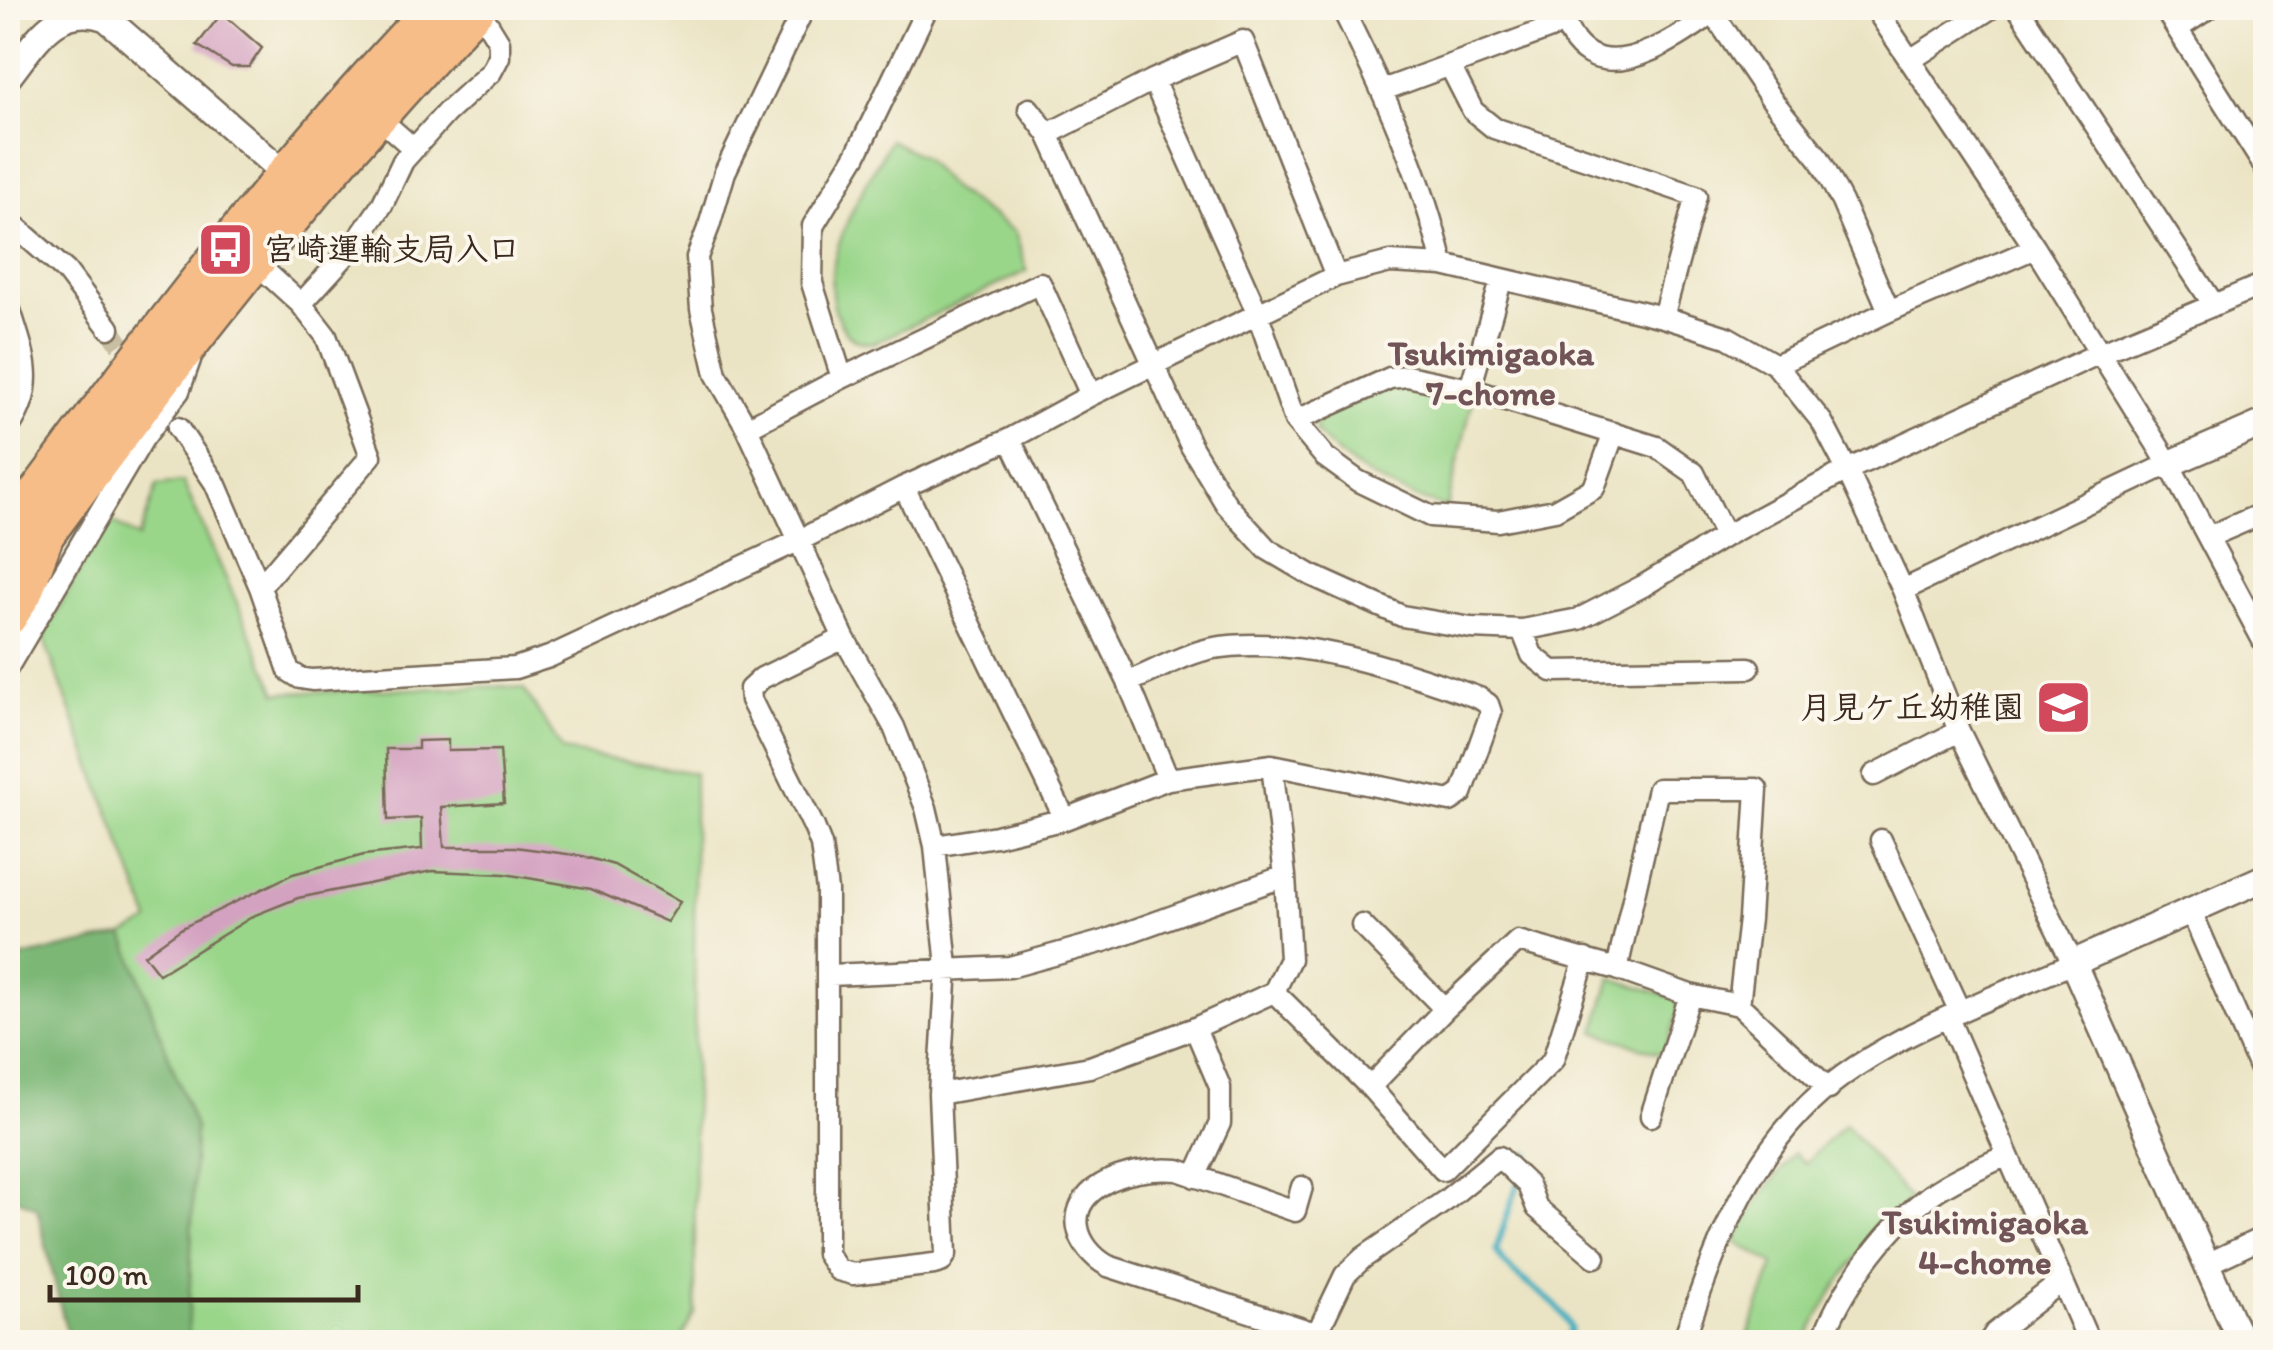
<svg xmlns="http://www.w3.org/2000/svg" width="2273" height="1350" font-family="Itim,'Klee One',sans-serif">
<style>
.green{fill:#9ad68a;stroke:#6a8054;stroke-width:2.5}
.forest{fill:#7bb776;stroke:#5b704a;stroke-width:2.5}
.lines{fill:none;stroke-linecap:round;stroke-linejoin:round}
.stream{stroke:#41aebf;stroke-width:6}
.building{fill:#d4a2c1}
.minor-tunnel{stroke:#c8bfa3;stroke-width:20;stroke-dasharray:20 10;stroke-linecap:butt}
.minor-casing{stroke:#796b58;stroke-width:25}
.tertiary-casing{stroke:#796b58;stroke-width:30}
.trunk-casing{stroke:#796b58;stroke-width:40}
.motorway-casing{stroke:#796b58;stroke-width:42}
.minor{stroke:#fff;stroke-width:20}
.tertiary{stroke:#fff;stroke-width:25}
.trunk{stroke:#f7bd88;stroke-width:35}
.motorway{stroke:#f7bd88;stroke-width:38}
.labels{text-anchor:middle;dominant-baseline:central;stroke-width:8;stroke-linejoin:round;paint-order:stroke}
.poi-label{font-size:32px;font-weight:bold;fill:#3b2a1e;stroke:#fbf7ec;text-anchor:start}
.neighbourhood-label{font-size:35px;font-weight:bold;fill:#715457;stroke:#fbf7ec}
</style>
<rect width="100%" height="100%" fill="#fbf7ec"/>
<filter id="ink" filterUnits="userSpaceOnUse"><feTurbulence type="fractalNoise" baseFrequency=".01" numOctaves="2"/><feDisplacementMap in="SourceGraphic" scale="20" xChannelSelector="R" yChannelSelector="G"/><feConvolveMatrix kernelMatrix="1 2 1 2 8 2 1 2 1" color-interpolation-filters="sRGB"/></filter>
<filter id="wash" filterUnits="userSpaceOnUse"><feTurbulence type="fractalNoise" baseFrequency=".0048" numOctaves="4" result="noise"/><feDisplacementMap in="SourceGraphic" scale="40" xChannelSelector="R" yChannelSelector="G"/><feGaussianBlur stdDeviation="2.25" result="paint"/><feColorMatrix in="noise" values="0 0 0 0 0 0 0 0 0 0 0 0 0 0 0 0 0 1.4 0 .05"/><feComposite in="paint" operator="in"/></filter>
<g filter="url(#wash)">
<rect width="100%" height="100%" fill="#ebe4c4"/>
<path class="green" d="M890,140L924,158L951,188L1015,232L1027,271L874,343C855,343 847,337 839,320C812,264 865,189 890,140Z
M1411,384L1473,399L1447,508C1399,494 1349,470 1315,431L1318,419L1391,386Z
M183,482L277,693L504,686L524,689L563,751L694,773L695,1312L679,1342H188L195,1128L124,935L150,921L43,637L108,519L139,538L157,485Z
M1611,978L1676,998L1679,1009L1664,1055L1595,1032Z
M1845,1124L1910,1200C1867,1241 1830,1287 1806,1342H1746L1774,1264L1735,1242L1756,1203L1794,1153L1805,1163Z"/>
<path class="forest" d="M124,935L195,1128L188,1342H69L37,1208L8,1194V960Z"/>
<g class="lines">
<path class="stream" d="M1522,1172L1528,1154
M1518,1183L1496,1250C1512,1284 1560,1294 1571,1330L1563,1342"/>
</g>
<g id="blocks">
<path class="building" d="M222,13L262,48L249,67H232L197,45Z
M448,740V751L500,750L504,803L441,807L444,847H515L582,856L614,865L680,902L667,922L591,889L505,874L432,871L298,898L255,915L159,974L144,955L182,928L293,874L364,855L422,849L421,818L388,820L386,749H418V741Z"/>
</g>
</g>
<g filter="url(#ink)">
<use href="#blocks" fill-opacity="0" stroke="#796b58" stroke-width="2.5"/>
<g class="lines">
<path class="minor-tunnel" d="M109,328L137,369"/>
<defs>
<path id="minor" d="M804,8L725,172L709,226L697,257L701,309L716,374L747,428L844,638L894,727L926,808L935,846L947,967L939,1094L946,1254L941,1262L934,1264L853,1274L838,1270L827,1254V890L821,845L814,827L751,700L750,689L762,678L844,638
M1342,8C1383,90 1422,175 1443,265
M1560,8C1585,104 1670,44 1720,8
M1875,8L2035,248L2169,464L2266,646
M2018,8L2214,305
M2164,8L2266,169
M1713,13L1772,100L1819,158L1842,202L1889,311
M2177,29L2209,8
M1912,59L1991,8
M1450,66L1473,111L1494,128L1696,196L1663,317
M1153,80L1257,312L1295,421L1325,457L1358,481L1430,516L1498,521L1555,510L1594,488L1614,433
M1383,90L1564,23
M1029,109L1048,134L1191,446L1226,504L1267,549L1311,575L1402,616L1471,628L1522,630L1579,619L1643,586L1725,536L1847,470L2100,353L2266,283
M379,118L413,148
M1048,134L1153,80L1243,41L1336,276
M8,220L66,271L109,328
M256,263L301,304L326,336L371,456L260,587
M1501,281L1470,389L1657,447L1694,473L1725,536
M301,304L353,247L382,205L403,161L446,113L491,72L499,57V42L478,8
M1776,365L1889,311L2035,248
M842,378L812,283L813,226L856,155L927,8
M1295,421L1390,378L1407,376L1470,389
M178,428L215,483L260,587L289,671L300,678L312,680L515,668L549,657L800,540L904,487L1010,439L1091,395L1336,276L1390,262L1443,265L1663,317L1727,337L1776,365L1822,422L1847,470L1903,590L1959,731L2073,963C1984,1002 1866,1042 1800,1113C1739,1177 1711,1261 1683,1342
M747,428L842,378L1040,283L1091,395
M1010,439L1128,682L1168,779
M904,487L1065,819
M2208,537L2266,512
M1903,590L2169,464
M1522,630L1532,655L1552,671L1749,668
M8,667L143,439L179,391L190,360
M1874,775L1959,731
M1881,840L1960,1012
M935,846L996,836L1065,819L1168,779L1272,765L1450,801L1462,793L1491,713L1488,704L1479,698C1402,670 1296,634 1214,648C1186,653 1155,671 1128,682
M2191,911L2266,1083
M1362,925L1445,1009
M1617,969L1658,789H1757L1749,919L1739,1005
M830,975L1010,967L1104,941L1285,876
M1274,992L1370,1087L1443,1170L1553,1060L1585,959
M1948,1018L2089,1342
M1370,1087L1445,1009L1518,941L1617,969L1690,995L1739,1005L1829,1089
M939,1094L1090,1067L1195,1028L1274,992L1290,959L1285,876L1272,765
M1651,1116L1690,995
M1195,1177L1220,1123V1087L1195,1028
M1302,1187L1295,1211L1178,1170C1153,1168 1122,1172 1101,1185C1063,1208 1075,1247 1108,1266L1315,1333
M2207,1264L2266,1236
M1313,1342L1345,1275L1363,1258L1445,1201L1499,1157L1528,1185L1537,1208L1595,1257
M1822,1342C1839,1292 1883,1232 1925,1199C1949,1180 1980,1168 2007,1155
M1989,1342L1995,1333L2062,1281"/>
<path id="tertiary" d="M8,77C35,43 57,0 106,18L285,174
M8,312C21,354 35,384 8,424
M2169,464L2266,422
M2241,1342L2073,963L2266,877"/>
<path id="trunk" d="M8,531C141,351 277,171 432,8
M27,561C167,369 315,180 478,8"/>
<path id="motorway" d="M8,616L23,592L43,539"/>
</defs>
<use href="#minor" class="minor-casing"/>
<use href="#tertiary" class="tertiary-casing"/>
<use href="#trunk" class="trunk-casing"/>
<use href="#motorway" class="motorway-casing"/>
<use href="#minor" class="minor"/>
<use href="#tertiary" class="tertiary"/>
<use href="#trunk" class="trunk"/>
<use href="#motorway" class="motorway"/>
</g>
</g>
<defs>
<symbol id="bus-square" viewBox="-11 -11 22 22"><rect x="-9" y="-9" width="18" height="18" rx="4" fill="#d1495b" stroke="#fbf7ec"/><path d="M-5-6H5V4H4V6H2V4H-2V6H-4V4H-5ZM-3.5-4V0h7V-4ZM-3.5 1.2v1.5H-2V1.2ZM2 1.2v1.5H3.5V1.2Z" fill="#fff"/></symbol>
<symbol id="school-square" viewBox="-11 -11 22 22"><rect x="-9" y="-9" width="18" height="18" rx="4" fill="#d1495b" stroke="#fbf7ec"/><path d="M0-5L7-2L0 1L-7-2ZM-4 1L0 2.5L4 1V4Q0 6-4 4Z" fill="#fff"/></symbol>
</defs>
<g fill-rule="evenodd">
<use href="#bus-square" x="194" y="218" width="63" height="63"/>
<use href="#school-square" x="2032" y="676" width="63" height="63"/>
</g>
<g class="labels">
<g class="poi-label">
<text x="264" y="249">宮崎運輸支局入口</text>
<text x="2024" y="707" text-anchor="end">月見ケ丘幼稚園</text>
</g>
<g class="neighbourhood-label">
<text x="1491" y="353">Tsukimigaoka<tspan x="1491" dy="40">7-chome</tspan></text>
<text x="1985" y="1222">Tsukimigaoka<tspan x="1985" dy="40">4-chome</tspan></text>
</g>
</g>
<rect width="2273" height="1350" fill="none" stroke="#fbf7ec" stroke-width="40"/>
<path d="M50 1285v15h308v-15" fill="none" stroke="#3b2a1e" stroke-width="5"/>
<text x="65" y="1285" font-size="30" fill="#3b2a1e" stroke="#fbf7ec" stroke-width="8" paint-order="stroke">100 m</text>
</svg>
